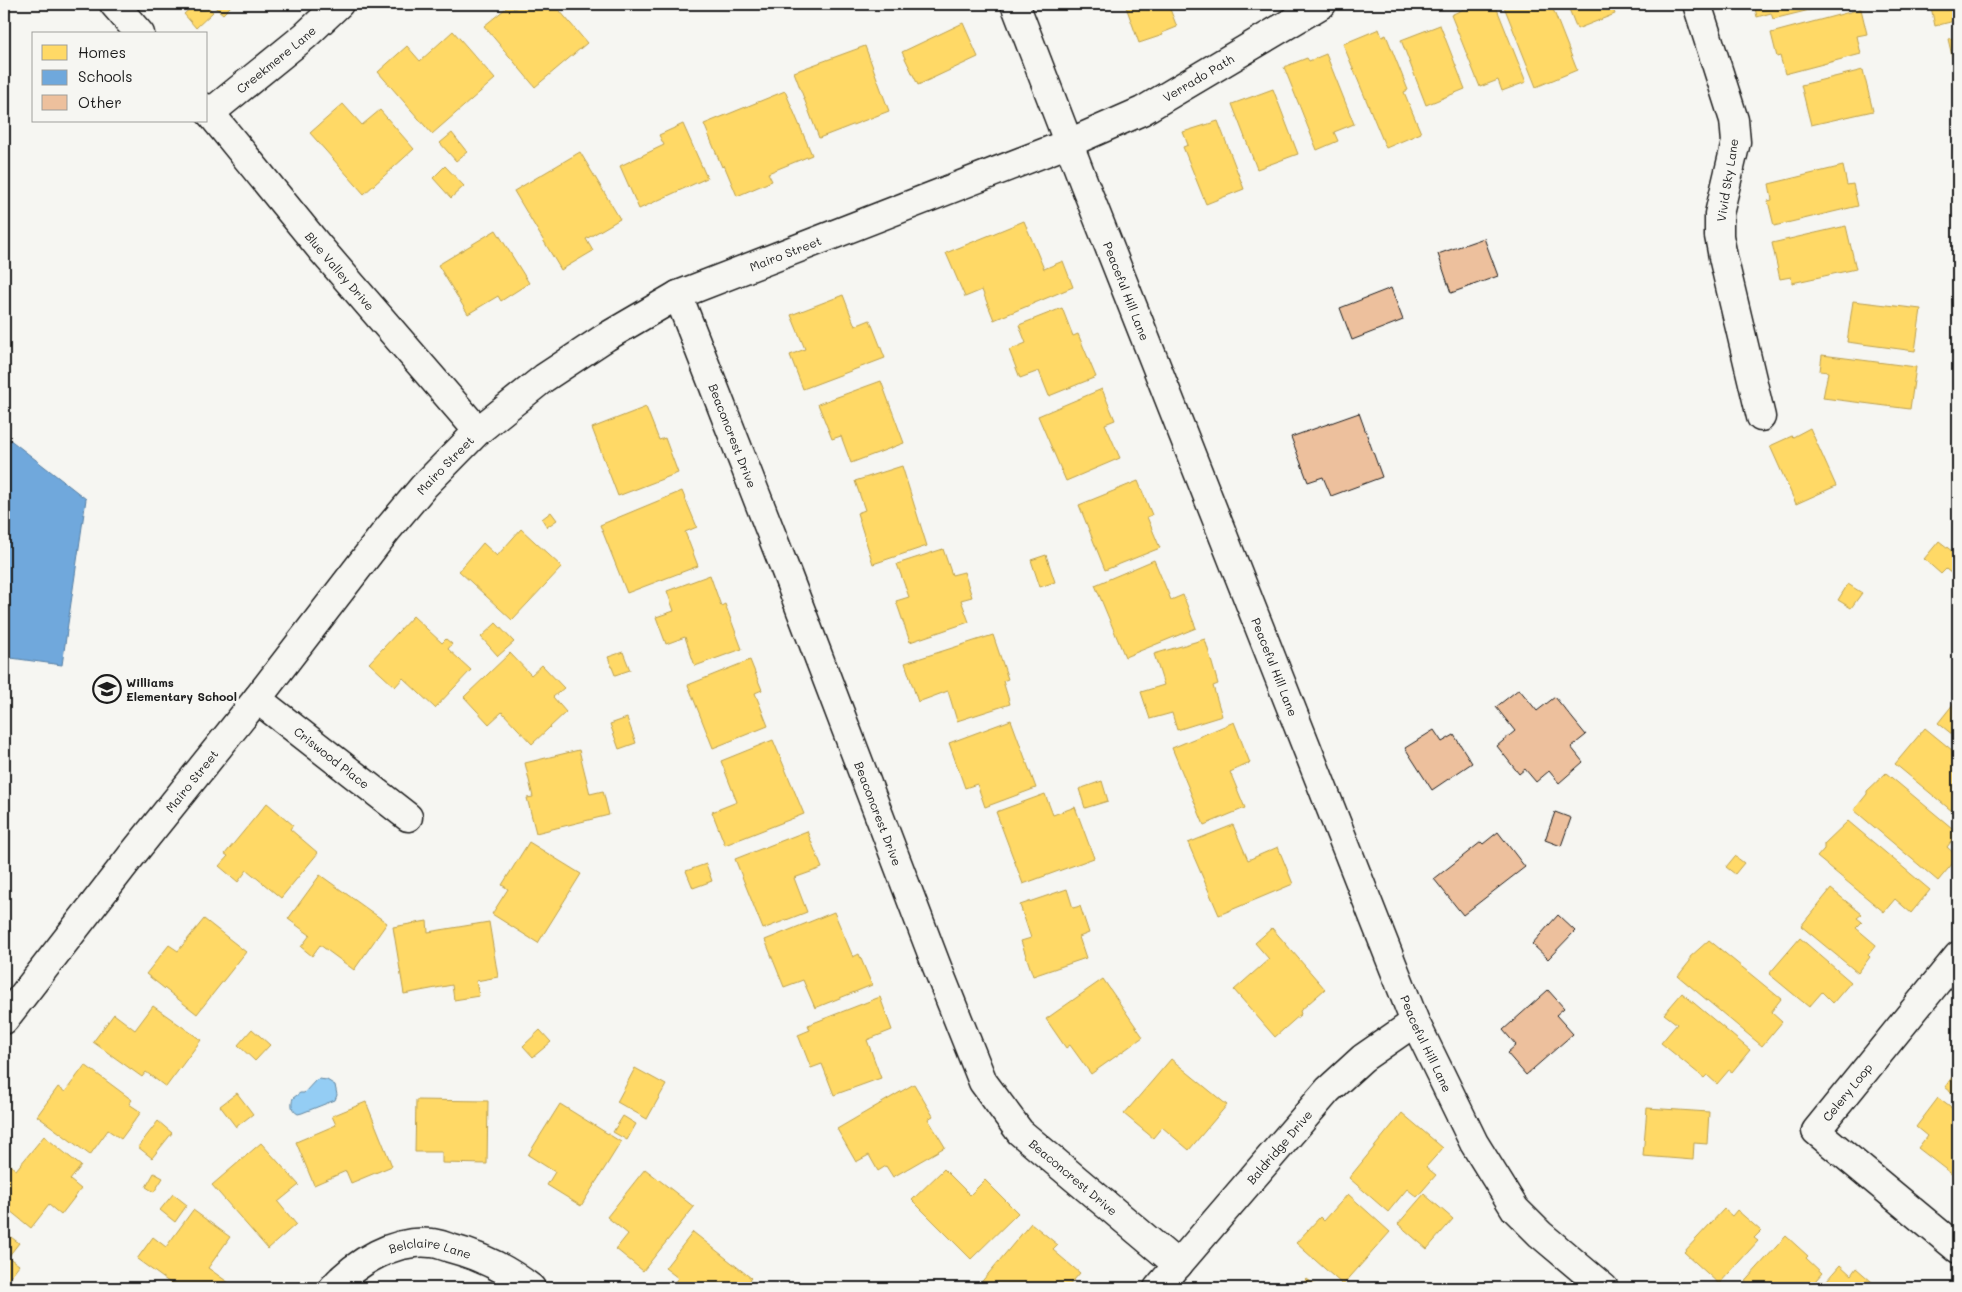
<svg xmlns="http://www.w3.org/2000/svg" width="1962" height="1292" font-family="Mali,sans-serif">
<style>
.water{fill:#94cdf4;stroke:#64869e}
.homes{fill:#ffd966;stroke:#bba050}
.schools{fill:#6fa8dc;stroke:#567ea2}
.building{fill:#edc09d;stroke:#1c1c1c}
.lines{fill:none;stroke-linecap:round;stroke-linejoin:round}
.minor-casing{stroke:#1c1c1c;stroke-width:31}
.tertiary-casing{stroke:#1c1c1c;stroke-width:31}
.minor{stroke:#f6f6f2;stroke-width:28}
.tertiary{stroke:#f6f6f2;stroke-width:28}
.labels{text-anchor:middle;dominant-baseline:central;stroke-width:5;stroke-linejoin:round;paint-order:stroke}
.street-label{font-size:12px;fill:#1c1c1c;stroke:#f6f6f2}
.poi-label{font-size:12px;font-weight:bold;fill:#1c1c1c;stroke:#f6f6f2;text-anchor:start}
</style>
<rect width="100%" height="100%" fill="#f6f6f2"/>
<filter id="ink" filterUnits="userSpaceOnUse"><feTurbulence type="fractalNoise" baseFrequency=".02" numOctaves="2"/><feDisplacementMap in="SourceGraphic" scale="10" xChannelSelector="R" yChannelSelector="G"/><feConvolveMatrix kernelMatrix="1 2 1 2 8 2 1 2 1" color-interpolation-filters="sRGB"/></filter>
<g filter="url(#ink)">
<path class="water" d="M319,1079L327,1080L335,1085L337,1095L335,1100L302,1113L298,1114C291,1110 291,1105 293,1098L300,1093H304L316,1080Z"/>
<path class="homes" d="M195,4H205L213,12L196,28L184,14Z
M211,4H233L223,14Z
M521,4H554L587,43L535,87L484,26L510,5L514,9Z
M1125,4H1168L1177,27L1162,33L1163,35L1139,43Z
M1467,4H1495L1526,82L1502,91L1498,80L1480,87L1451,15L1468,7Z
M1503,4H1551L1577,70L1536,87Z
M1567,4H1611L1615,14L1577,29Z
M1754,4H1834L1773,19L1771,13L1757,17Z
M1920,4H1958V20L1935,26L1931,7L1922,10Z
M1861,9L1867,34L1857,36L1861,54L1785,74L1780,56L1777,57L1771,33Z
M963,23L978,57L918,85L902,52Z
M1440,25L1465,89L1426,105L1401,40Z
M1379,29L1382,37L1386,35L1408,90L1404,92L1421,133L1386,148L1343,44Z
M453,31L495,79L432,134L378,72L407,46L420,61Z
M1958,37V81L1948,39Z
M865,46L889,111L819,138L794,72Z
M1326,54L1354,124L1334,132L1338,141L1317,150L1284,67L1307,58L1309,61Z
M1863,70L1873,111L1811,125L1801,85Z
M1273,89L1298,154L1257,169L1232,104Z
M785,91L812,155L768,173L772,181L737,196L724,165L722,167L704,124Z
M343,104L362,125L380,110L414,149L364,194L310,133Z
M1218,121L1244,189L1206,204L1183,147L1188,145L1183,132Z
M683,124L707,178L639,209L620,166L664,145L659,135Z
M452,133L467,152L456,161L440,143Z
M580,152L620,219L586,239L593,251L561,270L514,191Z
M445,166L464,186L451,198L433,178Z
M1843,166L1847,185L1853,184L1858,206L1774,226L1768,201L1772,200L1769,184Z
M1024,221L1044,269L1063,261L1073,287L994,320L982,290L965,297L946,253Z
M1846,226L1856,269L1792,283L1791,277L1780,279L1772,243Z
M496,230L529,283L501,301L498,296L468,314L438,265Z
M843,295L855,326L870,320L885,358L803,389L790,355L805,349L791,315Z
M1853,301L1921,309L1915,351L1847,342Z
M1062,308L1073,336L1078,334L1096,377L1049,396L1039,371L1020,378L1009,350L1026,343L1019,325Z
M1822,355L1916,367L1910,409L1823,398L1828,372L1820,371Z
M881,381L904,443L851,463L841,436L832,439L818,404Z
M1102,389L1115,420L1105,424L1120,458L1066,481L1038,416Z
M646,407L659,440L665,438L678,473L618,496L592,428Z
M1810,428L1836,486L1796,504L1770,446L1792,436L1793,437Z
M902,466L927,546L873,564L857,513L865,510L855,481Z
M1138,481L1152,515L1147,517L1160,548L1105,570L1079,505Z
M682,491L697,527L685,532L698,566L627,593L600,525Z
M551,512L557,520L547,527L542,519Z
M521,529L562,567L512,620L459,571L483,543L497,556Z
M1939,541L1957,555L1952,560L1958,565V579L1946,569L1941,574L1924,559Z
M943,549L952,575L964,572L972,597L961,600L969,622L910,642L896,601L909,597L897,564Z
M1046,555L1055,582L1040,587L1031,560Z
M1154,560L1171,600L1183,595L1196,628L1125,657L1095,585Z
M710,575L721,606L725,604L742,649L695,666L685,637L666,644L656,617L674,611L667,591Z
M1848,584L1862,593L1851,608L1838,600Z
M413,616L442,643L446,639L452,644L448,649L471,670L435,708L403,678L395,687L369,663Z
M496,623L514,642L498,656L481,637Z
M993,635L1008,679L1003,681L1010,704L957,721L948,691L918,702L905,663Z
M1205,639L1218,684L1213,686L1222,716L1177,730L1172,713L1150,719L1141,692L1164,685L1154,654Z
M623,652L630,670L615,675L608,657Z
M510,653L531,675L542,665L564,688L553,697L566,712L532,744L502,712L489,724L464,697Z
M750,660L762,690L755,693L768,726L713,748L688,685Z
M1958,698V739L1938,723Z
M627,718L636,743L619,749L610,724Z
M1011,720L1036,788L985,807L977,784L965,788L949,743Z
M1234,722L1250,763L1230,772L1245,808L1204,825L1172,748Z
M1925,728L1958,755V816L1895,764Z
M773,740L804,814L725,845L712,812L737,802L721,761Z
M579,750L590,794L603,791L609,815L536,833L527,798L533,797L525,763Z
M1886,773L1958,833L1947,847L1958,857L1938,881L1854,810L1867,794V791Z
M1102,781L1108,801L1085,808L1079,789Z
M1045,794L1053,815L1075,807L1094,858L1023,884L996,812Z
M267,803L293,825L290,829L318,853L281,898L247,870L238,882L219,866L228,856L225,854Z
M1848,821L1930,890L1911,913L1895,899L1884,912L1817,857L1824,849V844Z
M1233,825L1248,860L1278,847L1293,884L1219,915L1188,843Z
M807,831L822,868L794,878L807,912L763,929L735,859Z
M529,842L581,874L538,943L492,914L508,889L502,885Z
M1735,856L1744,863L1735,874L1726,867Z
M706,864L712,881L693,888L686,871Z
M320,875L387,923L354,970L320,945L312,956L301,947L310,935L288,919Z
M1067,889L1073,908L1080,906L1089,933L1079,937L1086,958L1033,976L1021,941L1031,938L1020,905Z
M1831,889L1862,914L1857,918L1862,922L1856,928L1876,945L1868,955L1870,957L1858,973L1801,926Z
M834,912L853,957L859,954L872,985L815,1008L803,980L784,987L765,940Z
M204,919L246,952L197,1014L146,974L169,945L178,951Z
M427,921L428,932L489,922L498,977L476,981L479,996L454,1000L452,985L404,994L393,927Z
M1272,928L1325,989L1300,1011L1301,1014L1275,1037L1234,990L1269,959L1255,943Z
M1800,938L1851,982L1833,1003L1822,992L1809,1007L1769,974Z
M1709,940L1781,999L1771,1012L1782,1022L1762,1046L1678,976L1690,961V957Z
M1103,979L1143,1037L1091,1074L1070,1045L1066,1048L1046,1019Z
M1682,993L1750,1050L1732,1072L1729,1070L1717,1084L1707,1075L1704,1078L1661,1043L1677,1024L1664,1014Z
M880,997L892,1030L867,1040L881,1078L834,1095L822,1064L811,1068L798,1035L810,1030L808,1025Z
M153,1006L201,1040L166,1087L146,1072L142,1077L93,1042L114,1014L135,1030Z
M252,1029L270,1045L255,1061L238,1045Z
M540,1030L551,1042L533,1057L523,1046Z
M1171,1059L1227,1105L1189,1150L1162,1127L1153,1138L1124,1114Z
M85,1065L132,1100L129,1104L141,1112L121,1139L108,1130L90,1155L37,1116L58,1087L65,1092Z
M635,1068L666,1085L647,1119L617,1102Z
M1958,1069V1098L1945,1087Z
M914,1084L933,1116L928,1119L945,1147L893,1177L886,1166L878,1171L869,1155L856,1162L837,1129Z
M237,1093L253,1114L236,1127L220,1106Z
M1938,1098L1958,1113V1179L1918,1148L1927,1136L1916,1127Z
M416,1100L488,1101L487,1164L442,1163V1152H415Z
M366,1102L392,1166L351,1183L346,1171L314,1185L296,1142L336,1125L332,1116Z
M560,1104L621,1142L581,1206L547,1185L555,1172L528,1155Z
M1647,1108L1709,1112L1707,1144L1694,1143L1693,1160L1643,1156Z
M1402,1113L1443,1148L1426,1167L1436,1175L1417,1197L1407,1189L1388,1212L1349,1178Z
M623,1116L636,1124L627,1140L613,1132Z
M158,1121L172,1133L152,1158L138,1147Z
M44,1136L81,1166L70,1180L81,1189L61,1215L49,1205L31,1228L4,1206V1160L16,1170Z
M261,1143L299,1185L278,1202L296,1224L268,1249L212,1185Z
M645,1169L694,1207L643,1271L616,1249L628,1234L607,1217Z
M944,1169L970,1195L985,1180L1018,1213L971,1259L912,1200Z
M154,1173L163,1178L154,1192L146,1187Z
M173,1194L187,1205L175,1222L160,1210Z
M1348,1194L1390,1232L1343,1285L1296,1243L1320,1217L1324,1221Z
M1424,1194L1453,1219L1427,1249L1398,1224Z
M1724,1209L1732,1216L1737,1210L1761,1231L1754,1238L1758,1241L1719,1284L1684,1252Z
M193,1210L230,1237L208,1268L236,1288H177L137,1259L153,1237L166,1247Z
M1031,1223L1058,1245L1053,1250L1080,1273L1067,1288H981L978,1286Z
M4,1232L19,1243L8,1257L19,1265L4,1285Z
M693,1232L751,1278L743,1288H677L674,1283L678,1278L665,1268Z
M1786,1236L1808,1256L1806,1258L1822,1273L1809,1288H1739Z
M1840,1265L1851,1275L1856,1268L1879,1288H1820Z
M1307,1279L1319,1288H1299Z"/>
<path class="schools" d="M4,435L86,499L62,665L11,658L4,667Z"/>
<path class="building" d="M1484,238L1498,276L1451,293L1438,254Z
M1391,288L1403,320L1352,340L1340,308Z
M1359,413L1382,477L1331,496L1323,477L1308,482L1291,437Z
M1519,689L1537,711L1555,697L1586,735L1571,747L1583,762L1559,783L1549,771L1536,782L1525,769L1519,774L1497,746L1515,731L1496,707Z
M1434,730L1442,742L1454,735L1472,763L1432,790L1405,748Z
M1555,812L1571,818L1561,846L1545,840Z
M1498,832L1525,867L1463,915L1434,879L1481,842L1483,844Z
M1558,915L1575,931L1548,959L1532,944Z
M1548,990L1564,1008L1556,1015L1573,1034L1526,1075L1507,1053L1516,1045L1503,1030Z"/>
<g class="lines">
<defs>
<g id="minor">
<path d="M114,4L140,34"/>
<path id="s1" d="M1015,4L1084,183L1415,1022L1474,1143L1515,1209L1540,1234L1604,1288"/>
<path d="M1697,4L1734,120L1736,142L1719,214V236L1723,257L1761,417"/>
<path id="s2" d="M206,108L320,248L478,431"/>
<path id="s3" d="M210,113L305,36L339,4"/>
<path id="s4" d="M1069,143L1142,111L1322,4"/>
<path id="s5" d="M678,295L785,569L937,967L983,1082L1020,1132L1178,1265"/>
<path id="s6" d="M257,699L408,817"/>
<path d="M1958,956L1816,1131L1958,1249"/>
<path id="s7" d="M333,1288C356,1262 395,1239 431,1243C437,1243 444,1246 450,1248C480,1256 507,1269 531,1288"/>
<path id="s8" d="M1158,1288L1328,1090L1363,1058L1415,1022"/>
</g>
<g id="tertiary">
<path id="s9" d="M4,1020L132,855L257,699L387,530L424,486L478,431L544,378L606,337L678,295L1069,143"/>
</g>
</defs>
<use href="#minor" class="minor-casing"/>
<use href="#tertiary" class="tertiary-casing"/>
<use href="#minor" class="minor"/>
<use href="#tertiary" class="tertiary"/>
</g>
</g>
<defs>
<symbol id="school-ring" viewBox="-11 -11 22 22"><circle r="9.5" fill="#f6f6f2" stroke="#1c1c1c" stroke-width="1.5"/><path d="M0-5L7-2L0 1L-7-2ZM-4 1L0 2.5L4 1V4Q0 6-4 4Z" fill="#1c1c1c"/></symbol>
</defs>
<g fill-rule="evenodd">
<use href="#school-ring" x="91" y="673" width="32" height="32"/>
</g>
<g class="labels">
<g class="street-label">
<text stroke="none"><textPath href="#s3" startOffset="85">Creekmere Lane</textPath></text>
<text stroke="none"><textPath href="#s4" startOffset="145">Verrado Path</textPath></text>
<text transform="translate(1727 180) rotate(-81)">Vivid Sky Lane</text>
<text stroke="none"><textPath href="#s9" startOffset="1114">Mairo Street</textPath></text>
<text stroke="none"><textPath href="#s2" startOffset="211">Blue Valley Drive</textPath></text>
<text stroke="none"><textPath href="#s1" startOffset="308">Peaceful Hill Lane</textPath></text>
<text stroke="none"><textPath href="#s5" startOffset="151">Beaconcrest Drive</textPath></text>
<text stroke="none"><textPath href="#s9" startOffset="709">Mairo Street</textPath></text>
<text stroke="none"><textPath href="#s1" startOffset="712">Peaceful Hill Lane</textPath></text>
<text stroke="none"><textPath href="#s6" startOffset="95">Criswood Place</textPath></text>
<text stroke="none"><textPath href="#s9" startOffset="304">Mairo Street</textPath></text>
<text stroke="none"><textPath href="#s5" startOffset="556">Beaconcrest Drive</textPath></text>
<text stroke="none"><textPath href="#s1" startOffset="1118">Peaceful Hill Lane</textPath></text>
<text transform="translate(1847 1092) rotate(-51)">Celery Loop</text>
<text stroke="none"><textPath href="#s8" startOffset="186">Baldridge Drive</textPath></text>
<text stroke="none"><textPath href="#s5" startOffset="976">Beaconcrest Drive</textPath></text>
<text stroke="none"><textPath href="#s7" startOffset="111">Belclaire Lane</textPath></text>
</g>
<g class="poi-label">
<text x="126" y="682">Williams<tspan x="126" dy="14">Elementary School</tspan></text>
</g>
</g>
<rect width="1962" height="1292" fill="none" stroke="#f6f6f2" stroke-width="20"/>
<rect x="10" y="10" width="1942" height="1272" fill="none" stroke="#1c1c1c" stroke-width="2" filter="url(#ink)"/>
<rect x="32" y="32" width="175" height="90" fill="#f6f6f2" stroke="#9f9f9c"/>
<rect x="42" y="45" width="25" height="15" fill="#ffd966" stroke="#9f9f9c"/>
<text x="78" y="58" font-size="15" fill="#1c1c1c">Homes</text>
<rect x="42" y="70" width="25" height="15" fill="#6fa8dc" stroke="#9f9f9c"/>
<text x="78" y="82" font-size="15" fill="#1c1c1c">Schools</text>
<rect x="42" y="95" width="25" height="15" fill="#edc09d" stroke="#9f9f9c"/>
<text x="78" y="108" font-size="15" fill="#1c1c1c">Other</text>
</svg>
